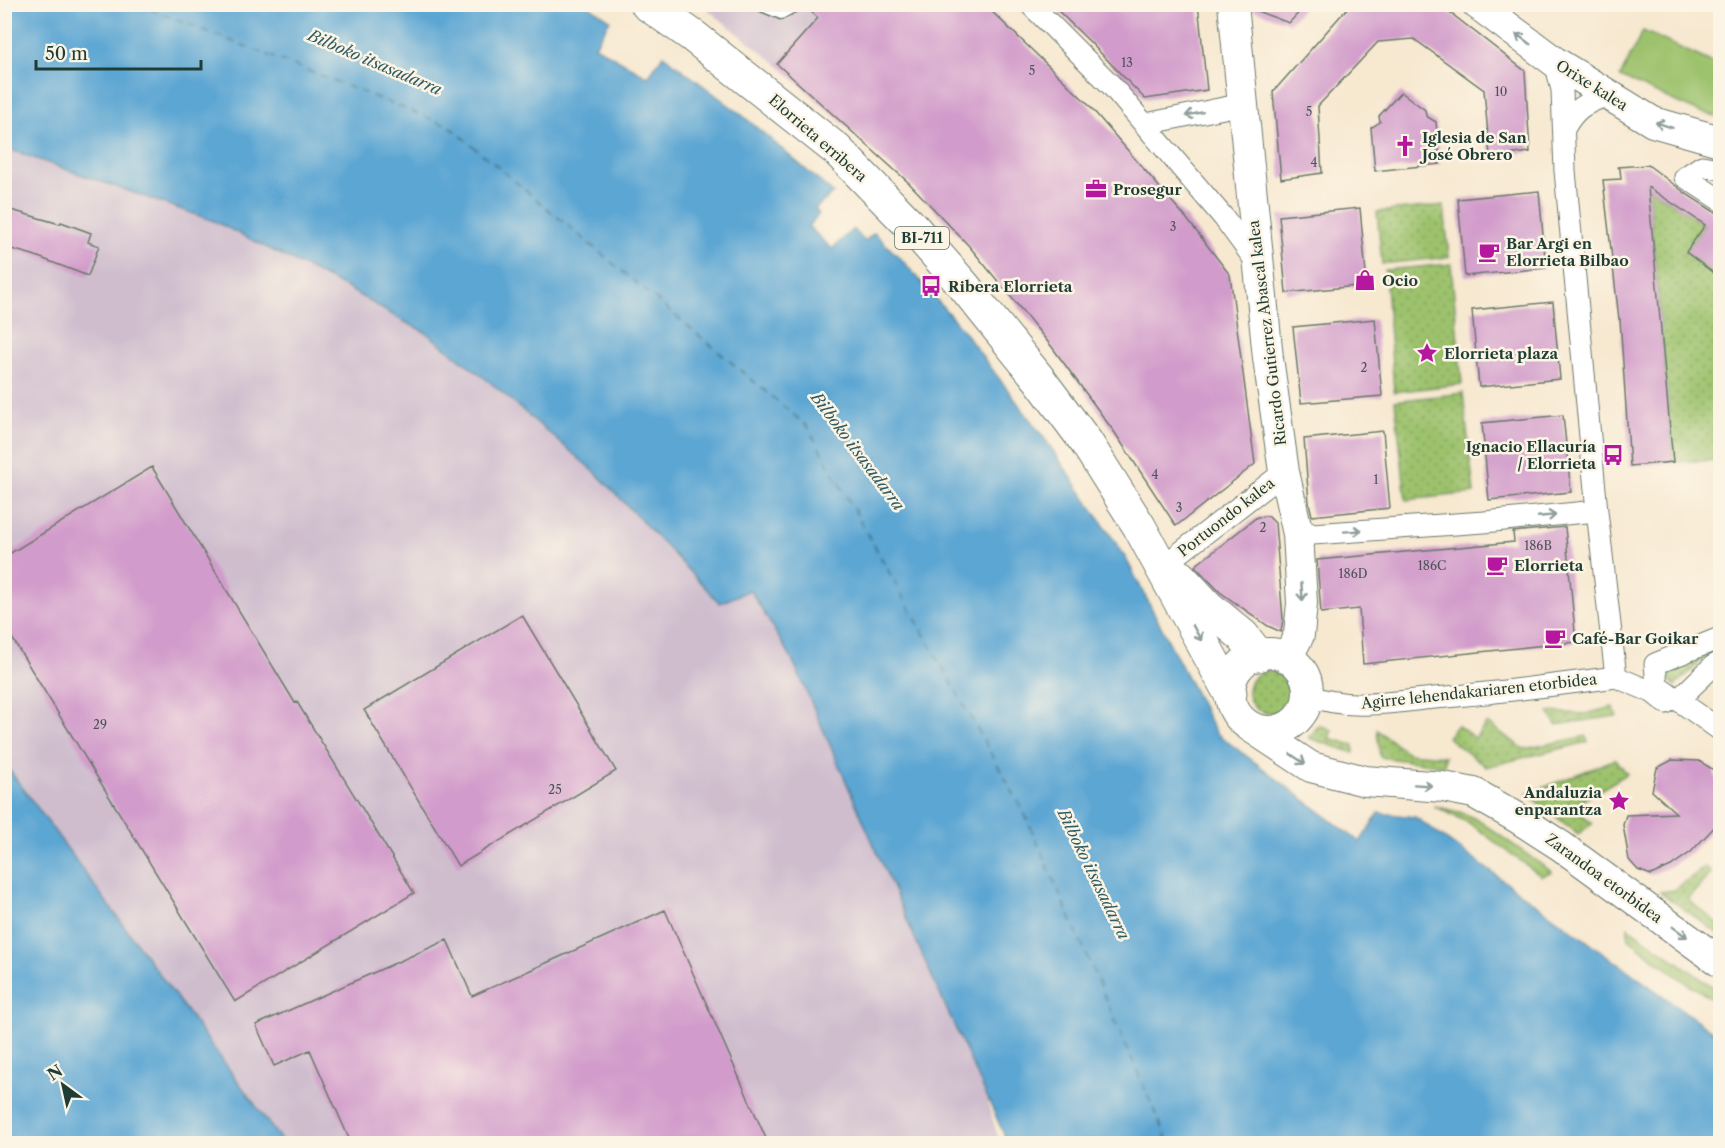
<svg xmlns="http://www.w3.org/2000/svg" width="1725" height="1148" font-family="'Libre Caslon Text',serif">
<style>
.industrial{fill:#cfbdce}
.grass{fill:#9dc26d;stroke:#5e8050;stroke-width:1.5}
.garden{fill:url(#garden-dots);stroke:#5e8050;stroke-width:1.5}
.water{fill:#5ca6d3;stroke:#3e7284;stroke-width:1.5}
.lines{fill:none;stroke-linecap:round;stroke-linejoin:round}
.ferry{stroke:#315c64;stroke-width:1.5;stroke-dasharray:8 6;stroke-linecap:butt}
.building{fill:#d19bcb}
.lane-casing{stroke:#6b796b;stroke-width:13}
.street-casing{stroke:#6b796b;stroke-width:23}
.secondary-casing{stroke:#6b796b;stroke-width:32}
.primary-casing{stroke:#6b796b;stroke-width:35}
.lane{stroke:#fff;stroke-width:10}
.street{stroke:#fff;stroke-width:21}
.secondary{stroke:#fff;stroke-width:30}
.primary{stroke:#fff;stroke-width:33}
.oneway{stroke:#8f9e9a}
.labels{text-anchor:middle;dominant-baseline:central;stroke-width:5;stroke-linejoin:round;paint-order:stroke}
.number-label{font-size:12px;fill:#4c545a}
.shield{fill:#fcf5e5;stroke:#617469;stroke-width:1.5}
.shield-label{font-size:14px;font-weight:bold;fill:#1f3d34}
.street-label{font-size:15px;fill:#1f3d34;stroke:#fcf5e5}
.poi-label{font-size:15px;font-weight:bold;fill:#1f3d34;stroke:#fcf5e5;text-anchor:start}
.water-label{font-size:16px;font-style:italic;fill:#315c64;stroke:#fcf5e5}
</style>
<defs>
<pattern id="garden-dots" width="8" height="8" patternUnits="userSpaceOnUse" patternTransform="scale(1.5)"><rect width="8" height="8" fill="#9dc26d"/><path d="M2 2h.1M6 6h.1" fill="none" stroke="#7f9f5a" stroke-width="1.8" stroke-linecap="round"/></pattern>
</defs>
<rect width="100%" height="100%" fill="#fcf5e5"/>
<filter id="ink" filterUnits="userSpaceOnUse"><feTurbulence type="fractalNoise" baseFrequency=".0167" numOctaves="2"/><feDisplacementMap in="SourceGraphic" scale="12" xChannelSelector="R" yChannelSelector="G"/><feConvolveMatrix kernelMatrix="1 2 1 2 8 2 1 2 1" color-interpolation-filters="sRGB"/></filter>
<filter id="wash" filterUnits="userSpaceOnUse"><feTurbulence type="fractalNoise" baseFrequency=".008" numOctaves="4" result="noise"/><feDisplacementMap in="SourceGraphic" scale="24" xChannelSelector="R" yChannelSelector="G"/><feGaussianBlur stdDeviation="1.35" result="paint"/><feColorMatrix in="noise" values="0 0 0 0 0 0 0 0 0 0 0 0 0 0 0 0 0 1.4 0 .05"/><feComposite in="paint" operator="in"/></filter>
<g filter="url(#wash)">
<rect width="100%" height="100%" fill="#f7e8d0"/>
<path class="industrial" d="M702,5H831L777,64Z
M4,148L214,221L347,288L403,321L425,332L491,383L597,474L720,603L750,590L793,661L984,1092L1000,1143H283L5,763Z"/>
<path class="grass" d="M1643,31L1720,66V117L1699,112L1620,77Z
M1434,806L1463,813L1478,820L1552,872L1541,876L1469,823Z
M1628,927L1720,992V1004L1685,982L1628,939Z"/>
<path class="garden" d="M1648,187L1705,225L1687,252L1720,278V460L1673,462Z
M1444,205L1449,257L1382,264L1377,212Z
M1451,264L1462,384L1394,392L1385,270Z
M1463,393L1474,493L1406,500L1395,401Z
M1720,648L1709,654L1675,686L1655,664Z
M1248 692a21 21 0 1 1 42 0a21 21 0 1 1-42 0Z
M1613,707L1617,716L1556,725L1549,712L1585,714Z
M1487,723L1524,749L1586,736L1588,742L1486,767L1447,737L1457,725L1475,738Z
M1319,725L1332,730L1329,738L1354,745V753L1309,738Z
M1377,730L1408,753L1445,756L1444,766L1380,757Z
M1616,759L1627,774L1573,806L1592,824L1578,834L1527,794Z
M1705,867L1711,872L1688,900L1720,925V935L1660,892L1674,890Z"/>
<path class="water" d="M5,4H586L610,20L595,46L648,77L663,55L742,115L833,193L815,209L819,214L808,226L832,249L853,229L865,241L874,233L905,263L961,328L1047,442L1124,555L1216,733L1360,842L1379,813L1415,817L1720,1037V1143H1008L928,968L793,661L750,590L720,603L597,474L491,383L425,332L403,321L347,288L214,221L5,148Z
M4,763L28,795L283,1143H5Z"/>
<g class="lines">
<path class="ferry" d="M137,4L449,126L807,426L1024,812L1169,1144"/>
</g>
<g id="blocks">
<path class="building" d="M806,4H984L1086,102L1187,219L1230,275L1255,464L1176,526L1115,433L1052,347L969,246L909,183L777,64L818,18L806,7Z
M1051,4H1198L1207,90L1145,99L1089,41Z
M1250,4H1307L1289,23L1251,9Z
M1351,4H1439L1525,71L1530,152L1490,157L1484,90L1414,39L1378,42L1318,106L1322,173L1281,179L1273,92Z
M1401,92L1425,110L1426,116L1436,122L1440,164L1375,171L1371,128L1380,122L1379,116Z
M1648,165L1688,195L1713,211L1720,213V278L1686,252L1705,225L1648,187L1673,462L1630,466L1620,319H1619L1603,180L1621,179L1620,169L1618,167Z
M1539,191L1546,268L1465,276L1458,199Z
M4,208L60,224L61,222L91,233L88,242L99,246L88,276L33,255L4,247Z
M1360,208L1367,285L1286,293L1279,216Z
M1553,302L1560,379L1479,387L1472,310Z
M1375,319L1382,396L1301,403L1293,327Z
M1563,415L1571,492L1489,500L1482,423Z
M1383,431L1390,508L1312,516L1309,503L1304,439Z
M152,467L295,703L297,702L414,893L235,1002L4,625V557Z
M1268,516L1275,523L1283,619L1281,632L1268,626L1220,592L1195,566L1257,517Z
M1565,527L1576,642L1363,664L1359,609L1321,613L1317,560L1514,542L1513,532Z
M522,615L616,771L458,866L364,710Z
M1672,760L1699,761L1714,770L1720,790V821L1691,852L1671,866L1651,875L1638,870L1629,860L1623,825L1626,815L1676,813L1652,791L1657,768Z
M665,910L768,1143H351L310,1050L274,1066L256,1025L447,940L472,996Z"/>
</g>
</g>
<g filter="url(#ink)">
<use href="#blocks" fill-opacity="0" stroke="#6b796b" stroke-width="1.5"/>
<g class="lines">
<defs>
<path id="lane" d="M757,4L781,14L799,4"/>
<path id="street" d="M1030,4L1111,85L1224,218L1257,263
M1555,62L1562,90L1565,171L1597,511L1616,677
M1146,124L1243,104
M1564,129C1576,107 1585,104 1607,95
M1720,169L1702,166L1685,177L1720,200
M1297,526L1313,534L1484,522L1597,511
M1167,563L1284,472
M1720,638L1655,664L1657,685L1720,730
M1616,677L1652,692L1666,703
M1308,695C1348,711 1392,702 1434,698C1495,693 1556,685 1616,677
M1680,698L1713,666L1720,662"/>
<path id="secondary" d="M1233,4L1268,358L1284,472L1298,534L1302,603L1299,635L1287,658
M1477,4L1555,62L1653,122L1720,141
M1230 692a39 39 0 1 1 78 0a39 39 0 1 1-78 0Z
M1249,726L1311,767L1365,781L1443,787L1474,793L1516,817L1561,846L1720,962"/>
<path id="primary" d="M647,4L693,36L837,150L915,230L964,286L1039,379L1086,442L1139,526L1230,693
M1180,577L1208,607L1243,636L1258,655"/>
</defs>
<use href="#lane" class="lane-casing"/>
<use href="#street" class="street-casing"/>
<use href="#secondary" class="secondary-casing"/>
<use href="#primary" class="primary-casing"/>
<use href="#lane" class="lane"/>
<use href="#street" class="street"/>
<use href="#secondary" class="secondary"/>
<use href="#primary" class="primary"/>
</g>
<defs><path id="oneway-shaft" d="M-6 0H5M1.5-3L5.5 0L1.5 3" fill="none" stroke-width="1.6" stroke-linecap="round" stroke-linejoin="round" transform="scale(1.5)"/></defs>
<g class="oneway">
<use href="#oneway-shaft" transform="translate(1523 39) rotate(-144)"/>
<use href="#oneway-shaft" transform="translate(1194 114) rotate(168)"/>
<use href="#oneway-shaft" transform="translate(1664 125) rotate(-162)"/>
<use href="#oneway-shaft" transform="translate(1547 516) rotate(-5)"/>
<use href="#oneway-shaft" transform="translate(1353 531) rotate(-4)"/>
<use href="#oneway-shaft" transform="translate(1302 592) rotate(86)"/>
<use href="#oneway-shaft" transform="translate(1197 633) rotate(61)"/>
<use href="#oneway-shaft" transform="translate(1298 759) rotate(34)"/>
<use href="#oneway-shaft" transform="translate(1423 785) rotate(4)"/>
<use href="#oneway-shaft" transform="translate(1680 932) rotate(36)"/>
</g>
</g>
<defs>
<symbol id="church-bare" viewBox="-9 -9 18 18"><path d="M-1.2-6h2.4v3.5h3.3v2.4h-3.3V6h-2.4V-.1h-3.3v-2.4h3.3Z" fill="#b5179e" stroke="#fcf5e5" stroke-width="2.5" paint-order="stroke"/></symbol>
<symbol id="office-bare" viewBox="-9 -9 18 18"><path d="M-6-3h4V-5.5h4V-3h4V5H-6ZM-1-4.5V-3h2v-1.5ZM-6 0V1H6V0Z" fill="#b5179e" stroke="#fcf5e5" stroke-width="2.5" paint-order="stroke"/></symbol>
<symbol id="cafe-bare" viewBox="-9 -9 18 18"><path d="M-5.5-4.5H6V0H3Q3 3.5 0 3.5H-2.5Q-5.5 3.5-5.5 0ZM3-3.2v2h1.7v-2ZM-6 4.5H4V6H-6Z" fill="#b5179e" stroke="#fcf5e5" stroke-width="2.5" paint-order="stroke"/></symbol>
<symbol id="shop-bare" viewBox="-9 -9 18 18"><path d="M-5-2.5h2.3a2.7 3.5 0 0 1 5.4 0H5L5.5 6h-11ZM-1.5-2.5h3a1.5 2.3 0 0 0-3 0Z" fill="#b5179e" stroke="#fcf5e5" stroke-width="2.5" paint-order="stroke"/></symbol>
<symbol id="bus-bare" viewBox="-9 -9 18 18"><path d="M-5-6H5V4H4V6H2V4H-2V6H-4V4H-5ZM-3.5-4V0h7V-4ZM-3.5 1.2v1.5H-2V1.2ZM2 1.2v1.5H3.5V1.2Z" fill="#b5179e" stroke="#fcf5e5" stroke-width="2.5" paint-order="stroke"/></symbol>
<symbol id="sight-bare" viewBox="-9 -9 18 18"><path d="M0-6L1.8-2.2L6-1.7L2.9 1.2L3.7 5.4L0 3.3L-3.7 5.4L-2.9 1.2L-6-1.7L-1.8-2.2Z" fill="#b5179e" stroke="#fcf5e5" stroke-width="2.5" paint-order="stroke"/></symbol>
</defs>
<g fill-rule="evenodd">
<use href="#church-bare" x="1390" y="131" width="30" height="30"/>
<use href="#office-bare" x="1081" y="174" width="30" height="30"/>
<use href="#cafe-bare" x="1474" y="237" width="30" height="30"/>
<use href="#shop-bare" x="1350" y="265" width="30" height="30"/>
<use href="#bus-bare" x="916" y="271" width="30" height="30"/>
<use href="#sight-bare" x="1412" y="338" width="30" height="30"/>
<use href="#bus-bare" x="1598" y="440" width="30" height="30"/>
<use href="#cafe-bare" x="1482" y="550" width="30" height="30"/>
<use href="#cafe-bare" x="1540" y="623" width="30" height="30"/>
<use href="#sight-bare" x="1604" y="786" width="30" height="30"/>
</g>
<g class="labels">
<g class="number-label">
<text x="1127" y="62">13</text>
<text x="1032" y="70">5</text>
<text x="1501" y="91">10</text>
<text x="1309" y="111">5</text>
<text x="1314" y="162">4</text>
<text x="1173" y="226">3</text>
<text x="1364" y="367">2</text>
<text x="1155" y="474">4</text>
<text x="1376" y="479">1</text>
<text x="1179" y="507">3</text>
<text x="1263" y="527">2</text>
<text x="1538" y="545">186B</text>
<text x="1432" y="565">186C</text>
<text x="1353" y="573">186D</text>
<text x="100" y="724">29</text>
<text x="555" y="789">25</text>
</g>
<rect class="shield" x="895" y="227" width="54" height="22" rx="4.5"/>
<g class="shield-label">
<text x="922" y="238">BI-711</text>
</g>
<g class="street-label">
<text transform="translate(1592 85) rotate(32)">Orixe kalea</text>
<text transform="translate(818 138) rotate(41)">Elorrieta erribera</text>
<text transform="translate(1267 333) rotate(-97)">Ricardo Gutierrez Abascal kalea</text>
<text transform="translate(1226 517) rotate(-38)">Portuondo kalea</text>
<text transform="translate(1479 691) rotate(-6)">Agirre lehendakariaren etorbidea</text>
<text transform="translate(1604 878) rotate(36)">Zarandoa etorbidea</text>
</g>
<g class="poi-label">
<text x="1422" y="137">Iglesia de San<tspan x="1422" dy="17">José Obrero</tspan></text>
<text x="1113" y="189">Prosegur</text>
<text x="1506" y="243">Bar Argi en<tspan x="1506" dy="17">Elorrieta Bilbao</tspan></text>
<text x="1382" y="280">Ocio</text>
<text x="948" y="286">Ribera Elorrieta</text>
<text x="1444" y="353">Elorrieta plaza</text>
<text x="1596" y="446" text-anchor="end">Ignacio Ellacuría<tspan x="1596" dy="17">/ Elorrieta</tspan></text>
<text x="1514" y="565">Elorrieta</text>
<text x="1572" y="638">Café-Bar Goikar</text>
<text x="1602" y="792" text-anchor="end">Andaluzia<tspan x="1602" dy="17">enparantza</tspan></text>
</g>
<g class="water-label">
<text transform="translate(375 62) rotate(23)">Bilboko itsasadarra</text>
<text transform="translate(858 451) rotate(53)">Bilboko itsasadarra</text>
<text transform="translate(1094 874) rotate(64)">Bilboko itsasadarra</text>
</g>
</g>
<rect width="1725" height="1148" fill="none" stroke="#fcf5e5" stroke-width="24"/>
<g transform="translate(63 1085) rotate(327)" stroke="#fcf5e5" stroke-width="4.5" paint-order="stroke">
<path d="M0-4.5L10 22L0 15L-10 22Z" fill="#1f3d34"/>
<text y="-9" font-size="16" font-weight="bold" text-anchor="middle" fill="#1f3d34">N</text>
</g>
<path d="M36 60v9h165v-9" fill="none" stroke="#1f3d34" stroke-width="3"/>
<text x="45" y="60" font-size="18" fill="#1f3d34" stroke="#fcf5e5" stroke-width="4.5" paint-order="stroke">50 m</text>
</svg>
